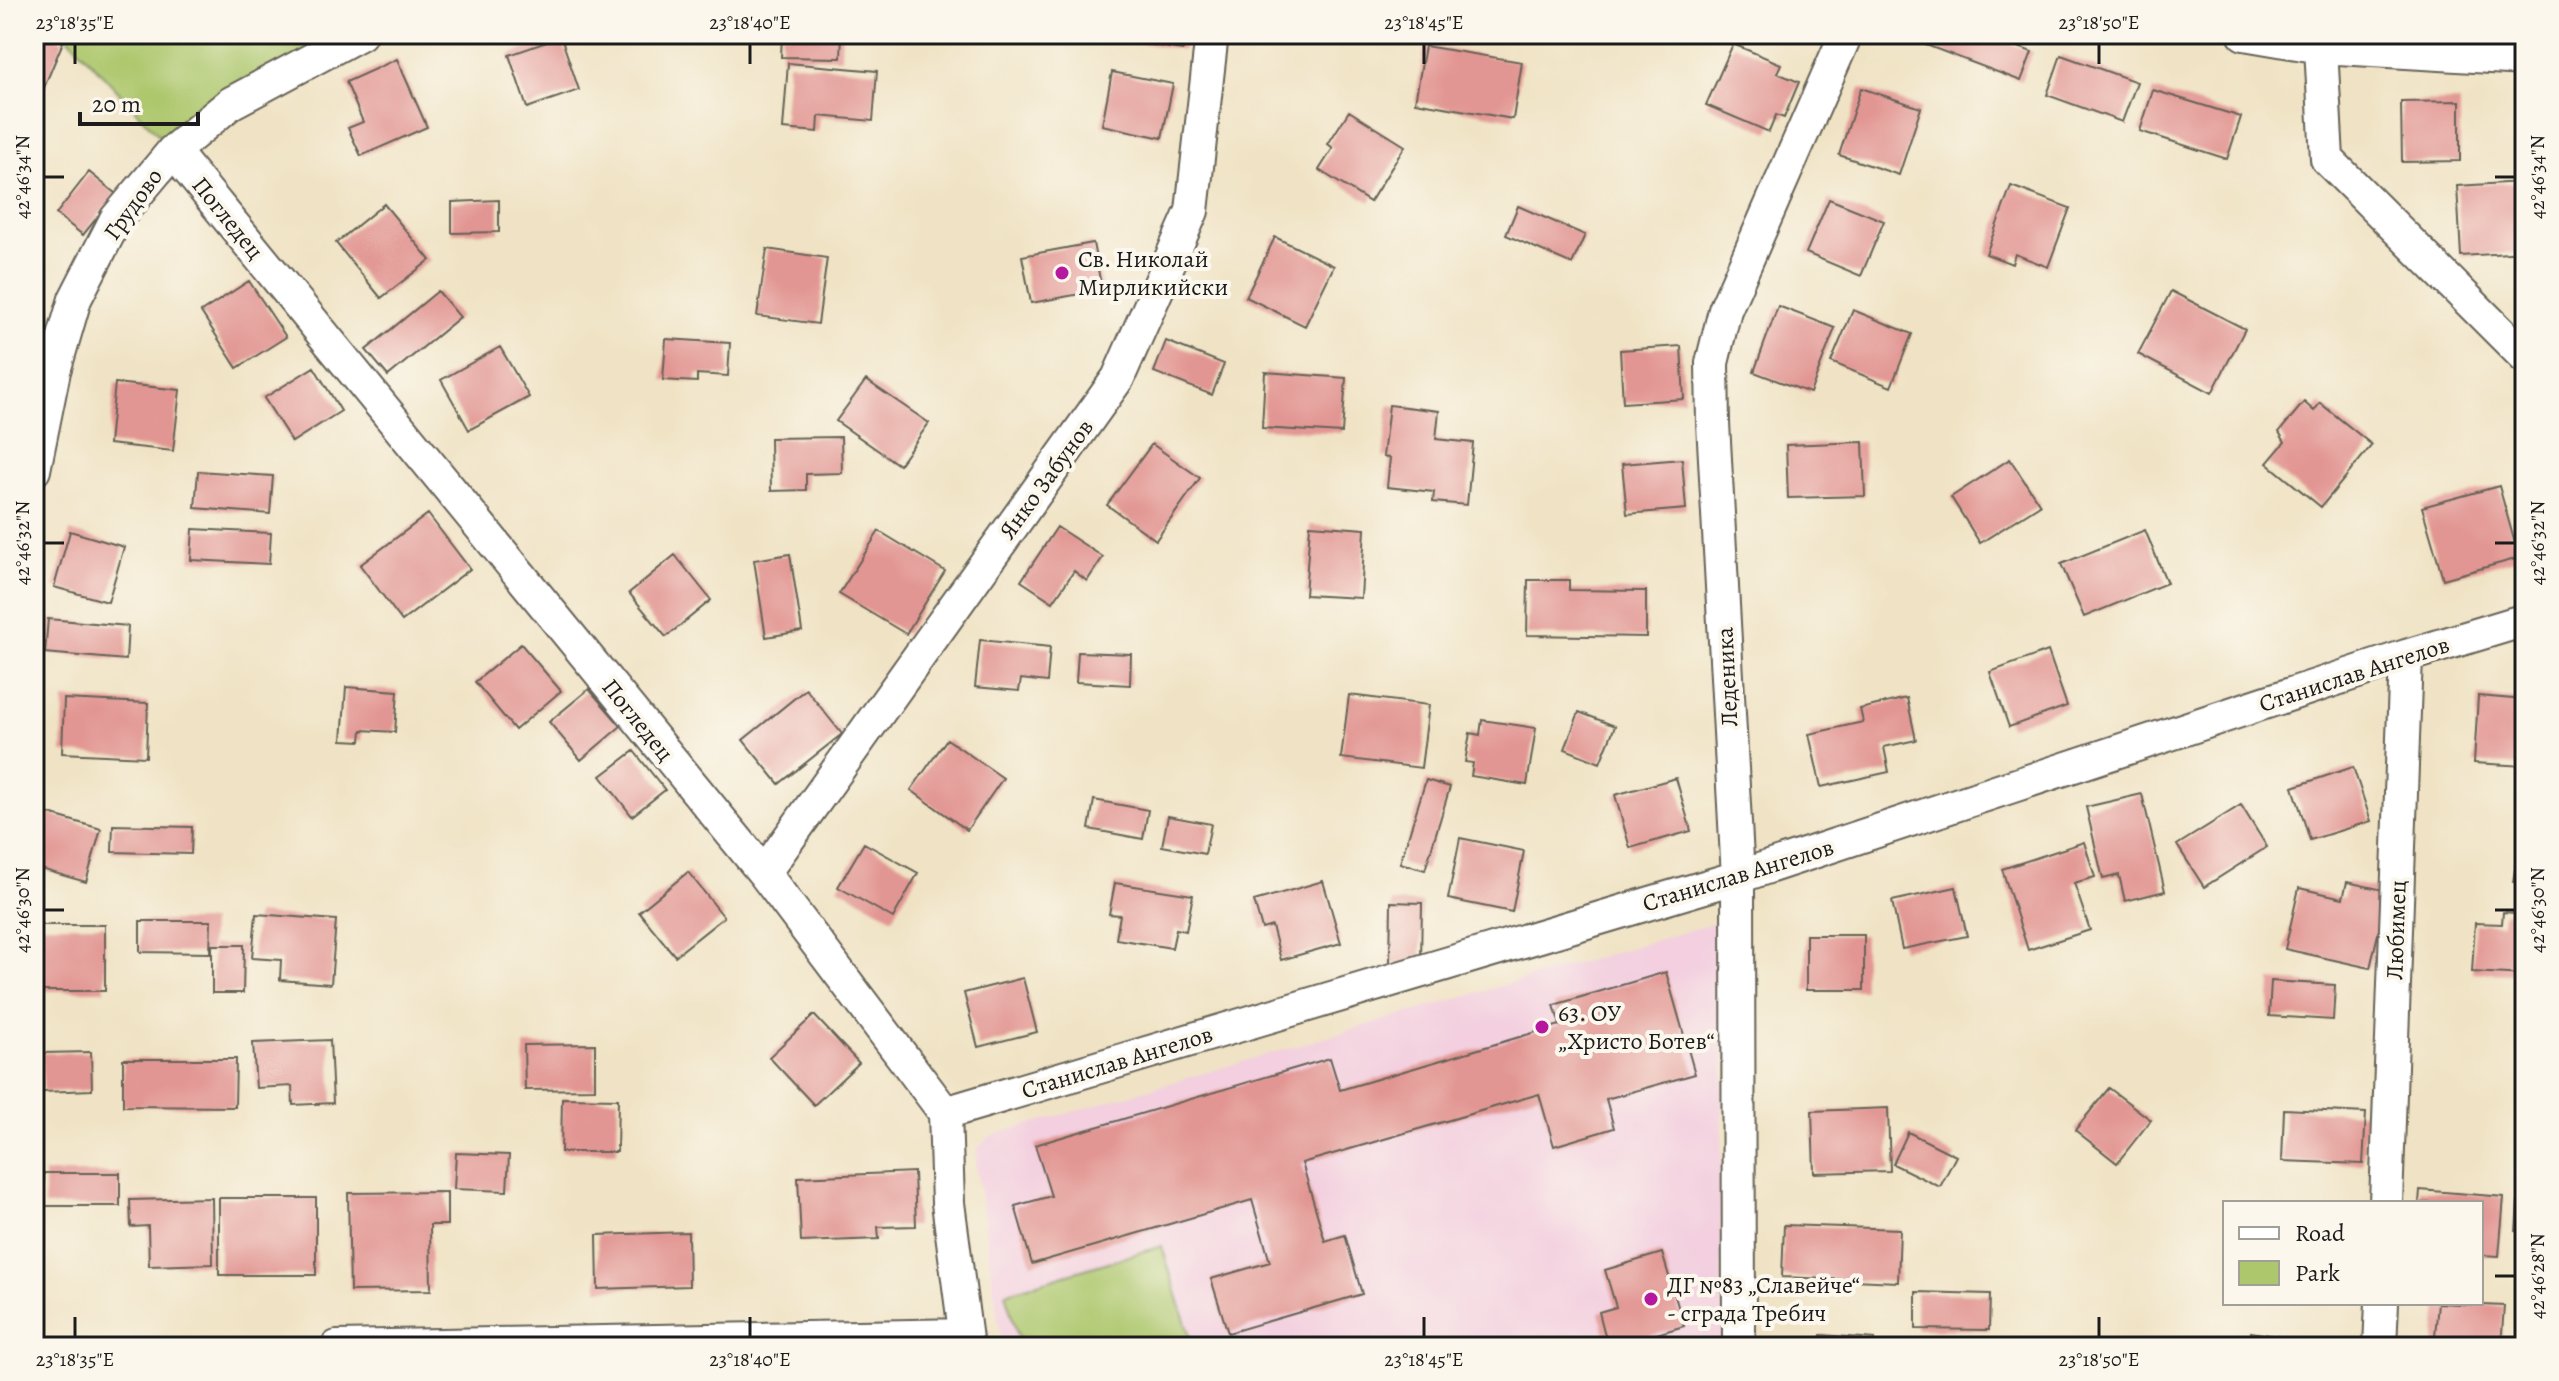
<svg xmlns="http://www.w3.org/2000/svg" width="2559" height="1381" font-family="Alegreya,serif">
<style>
.built{fill:#f3cfdf}
.green{fill:#adc76d;stroke:#647244;stroke-width:2}
.building{fill:#e29693}
.lines{fill:none;stroke-linecap:round;stroke-linejoin:round}
.street-casing{stroke:#666257;stroke-width:36}
.street{stroke:#fff;stroke-width:32}
.ticks{fill:none;stroke:#1c1c1c;stroke-width:3}
.poi-dot{fill:#b5179e;stroke:#fbf7ec;stroke-width:3}
.labels{text-anchor:middle;dominant-baseline:central;stroke-width:8;stroke-linejoin:round;paint-order:stroke}
.street-label{font-size:24px;fill:#1c1c1c;stroke:#fbf7ec}
.poi-label{font-size:24px;fill:#1c1c1c;stroke:#fbf7ec;text-anchor:start}
.neatline{fill:none;stroke:#1c1c1c;stroke-width:3}
.ticks-label{font-size:20px;text-anchor:middle;fill:#1c1c1c}
</style>
<rect width="100%" height="100%" fill="#fbf7ec"/>
<filter id="ink" filterUnits="userSpaceOnUse"><feTurbulence type="fractalNoise" baseFrequency=".0125" numOctaves="2"/><feDisplacementMap in="SourceGraphic" scale="16" xChannelSelector="R" yChannelSelector="G"/><feConvolveMatrix kernelMatrix="1 2 1 2 8 2 1 2 1" color-interpolation-filters="sRGB"/></filter>
<filter id="wash" filterUnits="userSpaceOnUse"><feTurbulence type="fractalNoise" baseFrequency=".006" numOctaves="4" result="noise"/><feDisplacementMap in="SourceGraphic" scale="32" xChannelSelector="R" yChannelSelector="G"/><feGaussianBlur stdDeviation="1.8" result="paint"/><feColorMatrix in="noise" values="0 0 0 0 0 0 0 0 0 0 0 0 0 0 0 0 0 1.4 0 .05"/><feComposite in="paint" operator="in"/></filter>
<g filter="url(#wash)">
<rect width="100%" height="100%" fill="#f0e3c5"/>
<path class="built" d="M1728,919L1720,1206L1723,1347H1002L976,1163L978,1148L990,1136Z"/>
<path class="green" d="M65,34H360L173,151Z
M1162,1246L1193,1347H1021L1005,1293Z"/>
<g id="blocks">
<path class="building" d="M34,34H53L63,42L40,97L34,95Z
M782,34H842L841,58L781,57Z
M1127,34H1186L1183,50L1126,40Z
M1897,34H1984L2032,52L2021,81Z
M561,37L579,90L527,108L509,55Z
M1733,44L1781,64L1777,73L1799,82L1784,118L1776,115L1769,132L1706,105Z
M1425,46L1522,62L1513,119L1415,102Z
M2061,55L2137,82L2122,122L2047,95Z
M397,59L427,127L361,156L348,128L363,122L346,82Z
M788,63L877,71L873,121L819,116L818,132L783,129Z
M1112,72L1173,84L1162,138L1102,125Z
M1861,88L1921,108L1899,175L1839,155Z
M2153,90L2241,117L2227,159L2140,131Z
M2460,101V161L2402,162L2401,102Z
M2516,108H2525V136H2517Z
M1349,111L1405,146L1370,202L1319,170L1333,148L1328,144Z
M89,172L116,194L83,235L56,214Z
M2521,182L2525,252L2461,256L2457,186Z
M2011,186L2070,208L2048,267L2015,254L2012,264L1986,254Z
M1829,199L1884,221L1861,276L1806,253Z
M499,200V232L452,233V202Z
M384,204L430,260L381,298L336,243Z
M1518,206L1585,235L1572,264L1506,235Z
M1275,237L1334,266L1305,326L1246,297Z
M1093,243L1102,290L1031,303L1022,256Z
M767,249L827,258L818,324L757,316Z
M249,281L286,337L237,368L201,312Z
M438,291L460,317L388,376L366,350Z
M2171,291L2245,329L2212,393L2138,354Z
M1778,306L1835,328L1810,393L1754,372Z
M1853,310L1912,334L1891,387L1831,362Z
M666,339L730,343L728,376L697,374V382L663,380Z
M1166,341L1224,364L1212,395L1154,372Z
M1681,346L1684,399L1623,403L1620,350Z
M500,347L529,397L469,430L441,380Z
M314,367L341,411L292,442L264,398Z
M1265,372L1346,378L1342,433L1262,428Z
M866,380L929,423L899,465L836,421Z
M115,383L180,390L173,451L109,444Z
M2304,402L2314,411L2320,403L2372,445L2321,507L2267,463L2285,442L2279,432Z
M1389,405L1439,411L1436,439L1473,443L1467,505L1433,502L1434,492L1387,487L1390,458L1383,457Z
M841,437L842,473L806,474V490L771,491L770,438Z
M1863,442L1865,496L1788,498L1786,445Z
M1152,444L1200,478L1156,540L1107,505Z
M1682,459L1686,509L1627,514L1622,464Z
M2010,459L2040,505L1980,543L1951,497Z
M198,471L273,476L270,514L195,508Z
M2499,486L2519,558L2443,579L2422,507Z
M428,514L470,569L402,621L360,565Z
M1310,525L1365,529L1361,598L1305,595Z
M1057,527L1103,557L1087,581L1074,571L1053,602L1021,581Z
M193,529L271,533L269,564L191,560Z
M2145,530L2167,583L2084,617L2061,564Z
M70,531L124,547L108,602L54,587Z
M879,531L945,571L906,634L839,594Z
M790,554L802,631L766,637L754,560Z
M675,555L711,600L666,637L629,593Z
M1528,580H1569V590L1646,591V637L1527,635Z
M48,619L128,626L126,660L45,653Z
M980,640L1050,647L1047,682L1021,679L1019,691L975,687Z
M521,644L561,691L515,730L475,682Z
M2048,651L2067,706L2009,727L1990,672Z
M1078,652L1131,654L1130,685L1076,682Z
M346,687L398,691L395,732L362,730L361,741L342,740Z
M589,689L621,726L581,760L549,722Z
M806,689L842,734L779,784L743,740Z
M1349,695L1429,705L1421,768L1341,758Z
M2478,696L2525,700V766L2474,763Z
M1907,698L1916,740L1884,747L1889,772L1821,787L1809,734L1863,722L1860,709Z
M64,699L148,703L146,757L62,753Z
M1579,712L1615,726L1600,763L1565,749Z
M1482,720L1536,728L1527,785L1471,776L1473,763L1465,762L1470,733L1480,735Z
M947,739L1003,778L967,830L911,790Z
M634,751L665,790L632,816L601,776Z
M2353,767L2371,821L2310,840L2293,787Z
M1676,778L1691,831L1630,848L1615,795Z
M1426,780L1450,787L1425,870L1400,863Z
M2142,794L2165,891L2125,901L2119,875L2103,879L2086,807Z
M1094,800L1148,810L1143,839L1089,829Z
M2241,805L2267,847L2204,887L2177,845Z
M46,813L101,829L86,882L34,867V859Z
M1168,816L1211,824L1205,854L1162,846Z
M113,825L192,827L191,854L112,852Z
M1460,838L1524,851L1512,912L1448,899Z
M2084,842L2095,877L2074,883L2090,930L2028,950L2002,869Z
M864,843L918,873L893,918L838,887Z
M2519,843L2525,844V884L2513,882Z
M688,872L724,917L675,956L639,912Z
M1323,881L1341,943L1281,960L1272,926L1262,929L1254,901Z
M2347,882L2388,891L2370,968L2285,949L2299,888L2343,898Z
M1115,883L1193,895L1186,931L1176,929L1172,948L1116,939L1120,915L1109,914Z
M1956,887L1967,936L1902,949L1892,901Z
M1391,902L1422,903L1421,964H1390Z
M2503,912L2525,914V975L2472,972L2475,923L2502,924Z
M256,914L336,920L331,984L280,980L281,960L252,958Z
M140,921H211L210,953L140,952Z
M37,925H105V991H38Z
M1806,935H1864V990H1806Z
M212,945H244L243,993H212Z
M1666,972L1695,1074L1606,1099L1614,1128L1554,1146L1539,1094L1302,1163L1325,1241L1345,1235L1362,1294L1228,1333L1211,1279L1270,1262L1252,1200L1032,1264L1015,1206L1051,1196L1035,1145L1330,1058L1340,1090L1560,1025L1554,1005Z
M1023,978L1037,1032L978,1047L964,993Z
M2271,981L2335,985L2333,1020L2269,1016Z
M814,1015L859,1063L814,1105L769,1057Z
M330,1040L333,1103L293,1105L292,1086L256,1088L253,1043Z
M595,1044V1089L525,1090L524,1045Z
M91,1052L92,1090L43,1092L42,1053Z
M123,1059H236L235,1107L123,1106Z
M2109,1088L2151,1120L2117,1163L2075,1130Z
M562,1098L618,1099L617,1152H561Z
M1888,1108L1890,1171L1814,1173L1812,1111Z
M2284,1109L2366,1113L2363,1164L2282,1161Z
M1908,1132L1956,1156L1940,1187L1893,1164Z
M456,1153L509,1155L507,1191L454,1189Z
M914,1172L916,1226L878,1227L879,1239L801,1242L798,1177Z
M44,1173H120V1206H44Z
M2420,1190L2504,1197L2499,1256L2481,1255V1203H2419Z
M447,1192V1225H430L431,1290L350,1291L348,1193Z
M212,1198L213,1264L149,1266L148,1226L131,1227L130,1200Z
M219,1198H316V1275H219Z
M2518,1202L2525,1203V1232L2516,1231Z
M1784,1225L1900,1229L1898,1282L1782,1277Z
M688,1232L689,1286L598,1289L597,1235Z
M1662,1253L1684,1326L1626,1343L1625,1337L1607,1343L1599,1312L1616,1307L1605,1270Z
M1916,1292L1990,1294L1989,1330L1916,1329Z
M2438,1303L2504,1306L2501,1347H2434Z
M2251,1332L2328,1345V1347H2249Z
M1821,1335L1875,1339L1874,1347H1820Z"/>
</g>
</g>
<g filter="url(#ink)">
<use href="#blocks" fill-opacity="0" stroke="#666257" stroke-width="2"/>
<g class="lines">
<defs>
<path id="street" d="M2244,34L2321,47L2525,59
M2321,47L2327,159L2525,357
M173,151L764,873L945,1113L948,1203L967,1347
M34,470L54,371L75,299L116,219L173,151L231,103L360,34
M764,873L1118,378L1192,211L1212,34
M945,1113L1738,877L2406,656L2525,620
M2386,1203L2406,656
M337,1347L965,1335
M1739,1347L1738,877L1713,423L1712,363L1725,310L1846,34
M2380,1347L2382,1303"/>
</defs>
<use href="#street" class="street-casing"/>
<use href="#street" class="street"/>
</g>
</g>
<path class="ticks" d="M75,44V64M750,44V64M1424,44V64M2099,44V64M44,177H64M2495,177H2515M44,543H64M2495,543H2515M44,910H64M2495,910H2515M2495,1276H2515M75,1317V1337M750,1317V1337M1424,1317V1337M2099,1317V1337"/>
<g class="poi-dot">
<circle cx="1062" cy="273" r="8"/>
<circle cx="1542" cy="1027" r="8"/>
<circle cx="1651" cy="1299" r="8"/>
</g>
<g class="labels">
<g class="street-label">
<text transform="translate(133 204) rotate(-54)">Грудово</text>
<text transform="translate(228 218) rotate(51)">Погледец</text>
<text transform="translate(1046 479) rotate(-54)">Янко Забунов</text>
<text transform="translate(2354 674) rotate(-18)">Станислав Ангелов</text>
<text transform="translate(1727 677) rotate(-93)">Леденика</text>
<text transform="translate(638 720) rotate(51)">Погледец</text>
<text transform="translate(1738 875) rotate(-17)">Станислав Ангелов</text>
<text transform="translate(2396 930) rotate(-88)">Любимец</text>
<text transform="translate(1117 1062) rotate(-17)">Станислав Ангелов</text>
</g>
<g class="poi-label">
<text x="1078" y="259">Св. Николай<tspan x="1078" dy="28">Мирликийски</tspan></text>
<text x="1558" y="1013">63. ОУ<tspan x="1558" dy="28">„Христо Ботев“</tspan></text>
<text x="1667" y="1285">ДГ №83 „Славейче“<tspan x="1667" dy="28">- сграда Требич</tspan></text>
</g>
</g>
<rect width="2559" height="1381" fill="none" stroke="#fbf7ec" stroke-width="88"/>
<rect x="2223" y="1201" width="260" height="104" fill="#fbf7ec" stroke="#a29f99" stroke-width="2"/>
<rect x="2239" y="1227" width="40" height="12" fill="#ffffff" stroke="#a29f99" stroke-width="2"/>
<text x="2295" y="1241" font-size="24" fill="#1c1c1c">Road</text>
<rect x="2239" y="1261" width="40" height="24" fill="#adc76d" stroke="#a29f99" stroke-width="2"/>
<text x="2295" y="1281" font-size="24" fill="#1c1c1c">Park</text>
<path d="M80 112v12h118v-12" fill="none" stroke="#1c1c1c" stroke-width="4"/>
<text x="92" y="112" font-size="24" fill="#1c1c1c" stroke="#fbf7ec" stroke-width="6" paint-order="stroke">20 m</text>
<rect x="44" y="44" width="2471" height="1293" class="neatline"/>
<g class="ticks-label">
<text x="75" y="29">23°18'35"E</text>
<text x="750" y="29">23°18'40"E</text>
<text x="1424" y="29">23°18'45"E</text>
<text x="2099" y="29">23°18'50"E</text>
<text transform="translate(22 177) rotate(-90)" y="7">42°46'34"N</text>
<text transform="translate(2537 177) rotate(-90)" y="7">42°46'34"N</text>
<text transform="translate(22 543) rotate(-90)" y="7">42°46'32"N</text>
<text transform="translate(2537 543) rotate(-90)" y="7">42°46'32"N</text>
<text transform="translate(22 910) rotate(-90)" y="7">42°46'30"N</text>
<text transform="translate(2537 910) rotate(-90)" y="7">42°46'30"N</text>
<text transform="translate(2537 1276) rotate(-90)" y="7">42°46'28"N</text>
<text x="75" y="1366">23°18'35"E</text>
<text x="750" y="1366">23°18'40"E</text>
<text x="1424" y="1366">23°18'45"E</text>
<text x="2099" y="1366">23°18'50"E</text>
</g>
</svg>
